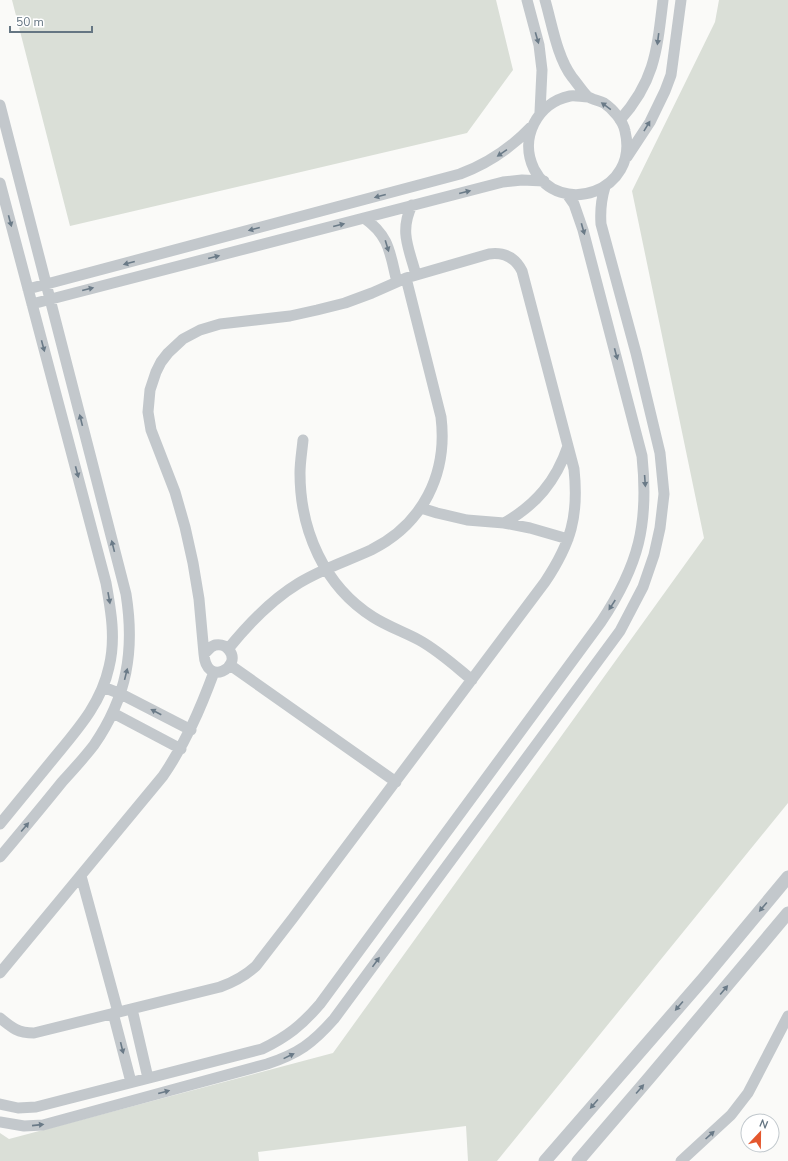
<svg xmlns="http://www.w3.org/2000/svg" width="788" height="1161" font-family="'Nunito Sans',sans-serif">
<style>
.green{fill:#dadfd7}
.lines{fill:none;stroke-linecap:round;stroke-linejoin:round}
.minor{stroke:#c3c8cc;stroke-width:11}
.tertiary{stroke:#c3c8cc;stroke-width:13}
.oneway{fill:#6a7a87}
</style>
<rect width="100%" height="100%" fill="#fafaf8"/>
<path class="green" d="M12,0H496L513,70L467,133L70,226Z
M719,0H788V803L497,1161H468L466,1126L258,1152L259,1161H0V1133L9,1139L333,1053L704,538L632,191L715,22Z"/>
<g class="lines">
<path class="minor" d="M527,0L539,45L542,70L540,112
M545,0C552,24 557,57 572,77C577,83 582,91 587,96C592,100 599,100 604,103C613,109 623,121 625,131C640,192 559,218 534,169C519,138 537,103 570,96C575,95 582,97 588,97
M0,105L126,594C135,651 127,697 94,745C84,758 73,770 62,782C42,807 21,832 0,857
M620,120C655,81 657,50 663,0
M627,157L650,122L665,91L671,75L681,0
M0,183L106,583C111,611 116,639 109,667C101,704 77,730 54,758C36,780 18,802 0,824
M412,205C399,232 409,248 416,275
M364,218C390,236 390,254 397,282
M28,289L460,174C487,164 510,149 531,127
M32,304L503,182L522,180L544,181
M303,440C302,451 300,462 300,473C300,530 324,586 373,617C387,626 404,632 419,640C439,651 455,666 472,680
M421,508L437,513L467,520L504,523L530,528L568,539
M504,523C536,505 556,481 568,446
M215,645C221,644 225,645 229,650C243,667 206,688 204,654L211,647Z
M228,649C249,623 271,600 299,583C322,569 347,561 371,550C423,524 448,474 441,417L406,278
M230,665L396,782
M103,687L121,694L191,730
M113,713L181,749
M81,876L118,1012
M0,973L163,776C186,742 200,710 214,672
M132,1009L148,1078
M113,1013L131,1082
M0,1018C12,1028 18,1033 34,1033L220,987C234,982 245,976 256,966L293,918L545,582C571,543 579,516 574,469L522,271C515,257 504,252 489,254L406,278L372,293L345,303L317,310L290,316L220,324L200,330L183,339L168,353L161,362L156,372L150,390L148,412L151,430L175,492L185,527L193,563L199,599L204,654
M0,1104L18,1108L36,1107L262,1049C287,1037 302,1025 320,1004L601,622C639,565 649,524 642,456L583,230L574,204L567,194
M0,1122L24,1126L43,1125L267,1064C298,1054 313,1043 334,1019L620,631L643,587L654,555L660,528L664,494L660,453L636,353L601,224C600,210 601,200 605,187
M681,1161L731,1115L748,1093L788,1016"/>
<path class="tertiary" d="M545,1161L704,978L788,877
M578,1161L650,1077L788,913"/>
</g>
<defs><path id="oneway-solid" d="M-6-.8H1V-3.2L6.5 0L1 3.2V.8H-6Z"/></defs>
<g class="oneway">
<use href="#oneway-solid" transform="translate(537 38) rotate(74)"/>
<use href="#oneway-solid" transform="translate(658 39) rotate(97)"/>
<use href="#oneway-solid" transform="translate(606 106) rotate(-144)"/>
<use href="#oneway-solid" transform="translate(647 126) rotate(-59)"/>
<use href="#oneway-solid" transform="translate(502 153) rotate(146)"/>
<use href="#oneway-solid" transform="translate(465 192) rotate(-14)"/>
<use href="#oneway-solid" transform="translate(380 196) rotate(165)"/>
<use href="#oneway-solid" transform="translate(10 221) rotate(75)"/>
<use href="#oneway-solid" transform="translate(339 225) rotate(-14)"/>
<use href="#oneway-solid" transform="translate(254 229) rotate(165)"/>
<use href="#oneway-solid" transform="translate(583 229) rotate(74)"/>
<use href="#oneway-solid" transform="translate(387 246) rotate(73)"/>
<use href="#oneway-solid" transform="translate(214 257) rotate(-14)"/>
<use href="#oneway-solid" transform="translate(129 263) rotate(165)"/>
<use href="#oneway-solid" transform="translate(88 289) rotate(-14)"/>
<use href="#oneway-solid" transform="translate(43 346) rotate(75)"/>
<use href="#oneway-solid" transform="translate(616 354) rotate(75)"/>
<use href="#oneway-solid" transform="translate(81 420) rotate(-104)"/>
<use href="#oneway-solid" transform="translate(77 472) rotate(75)"/>
<use href="#oneway-solid" transform="translate(645 481) rotate(86)"/>
<use href="#oneway-solid" transform="translate(113 546) rotate(-104)"/>
<use href="#oneway-solid" transform="translate(109 598) rotate(80)"/>
<use href="#oneway-solid" transform="translate(612 605) rotate(123)"/>
<use href="#oneway-solid" transform="translate(126 674) rotate(-76)"/>
<use href="#oneway-solid" transform="translate(156 712) rotate(-152)"/>
<use href="#oneway-solid" transform="translate(25 827) rotate(-50)"/>
<use href="#oneway-solid" transform="translate(763 907) rotate(130)"/>
<use href="#oneway-solid" transform="translate(376 962) rotate(-54)"/>
<use href="#oneway-solid" transform="translate(724 990) rotate(-50)"/>
<use href="#oneway-solid" transform="translate(679 1006) rotate(131)"/>
<use href="#oneway-solid" transform="translate(122 1048) rotate(76)"/>
<use href="#oneway-solid" transform="translate(289 1056) rotate(-26)"/>
<use href="#oneway-solid" transform="translate(640 1089) rotate(-49)"/>
<use href="#oneway-solid" transform="translate(164 1092) rotate(-15)"/>
<use href="#oneway-solid" transform="translate(594 1104) rotate(131)"/>
<use href="#oneway-solid" transform="translate(38 1125) rotate(-6)"/>
<use href="#oneway-solid" transform="translate(710 1135) rotate(-42)"/>
</g>
<g transform="translate(760 1133) rotate(22)"><circle r="19" fill="#ffffff" stroke="#c1c8cd"/>
<path d="M0-3L7 15L0 10L-7 15Z" fill="#e4572e"/>
<text y="-6" font-size="11" font-weight="bold" text-anchor="middle" fill="#657683">N</text>
</g>
<path d="M10 26v6h82v-6" fill="none" stroke="#657683" stroke-width="2"/>
<text x="16" y="26" font-size="12" fill="#657683" stroke="#ffffff" stroke-width="3" paint-order="stroke">50 m</text>
</svg>
